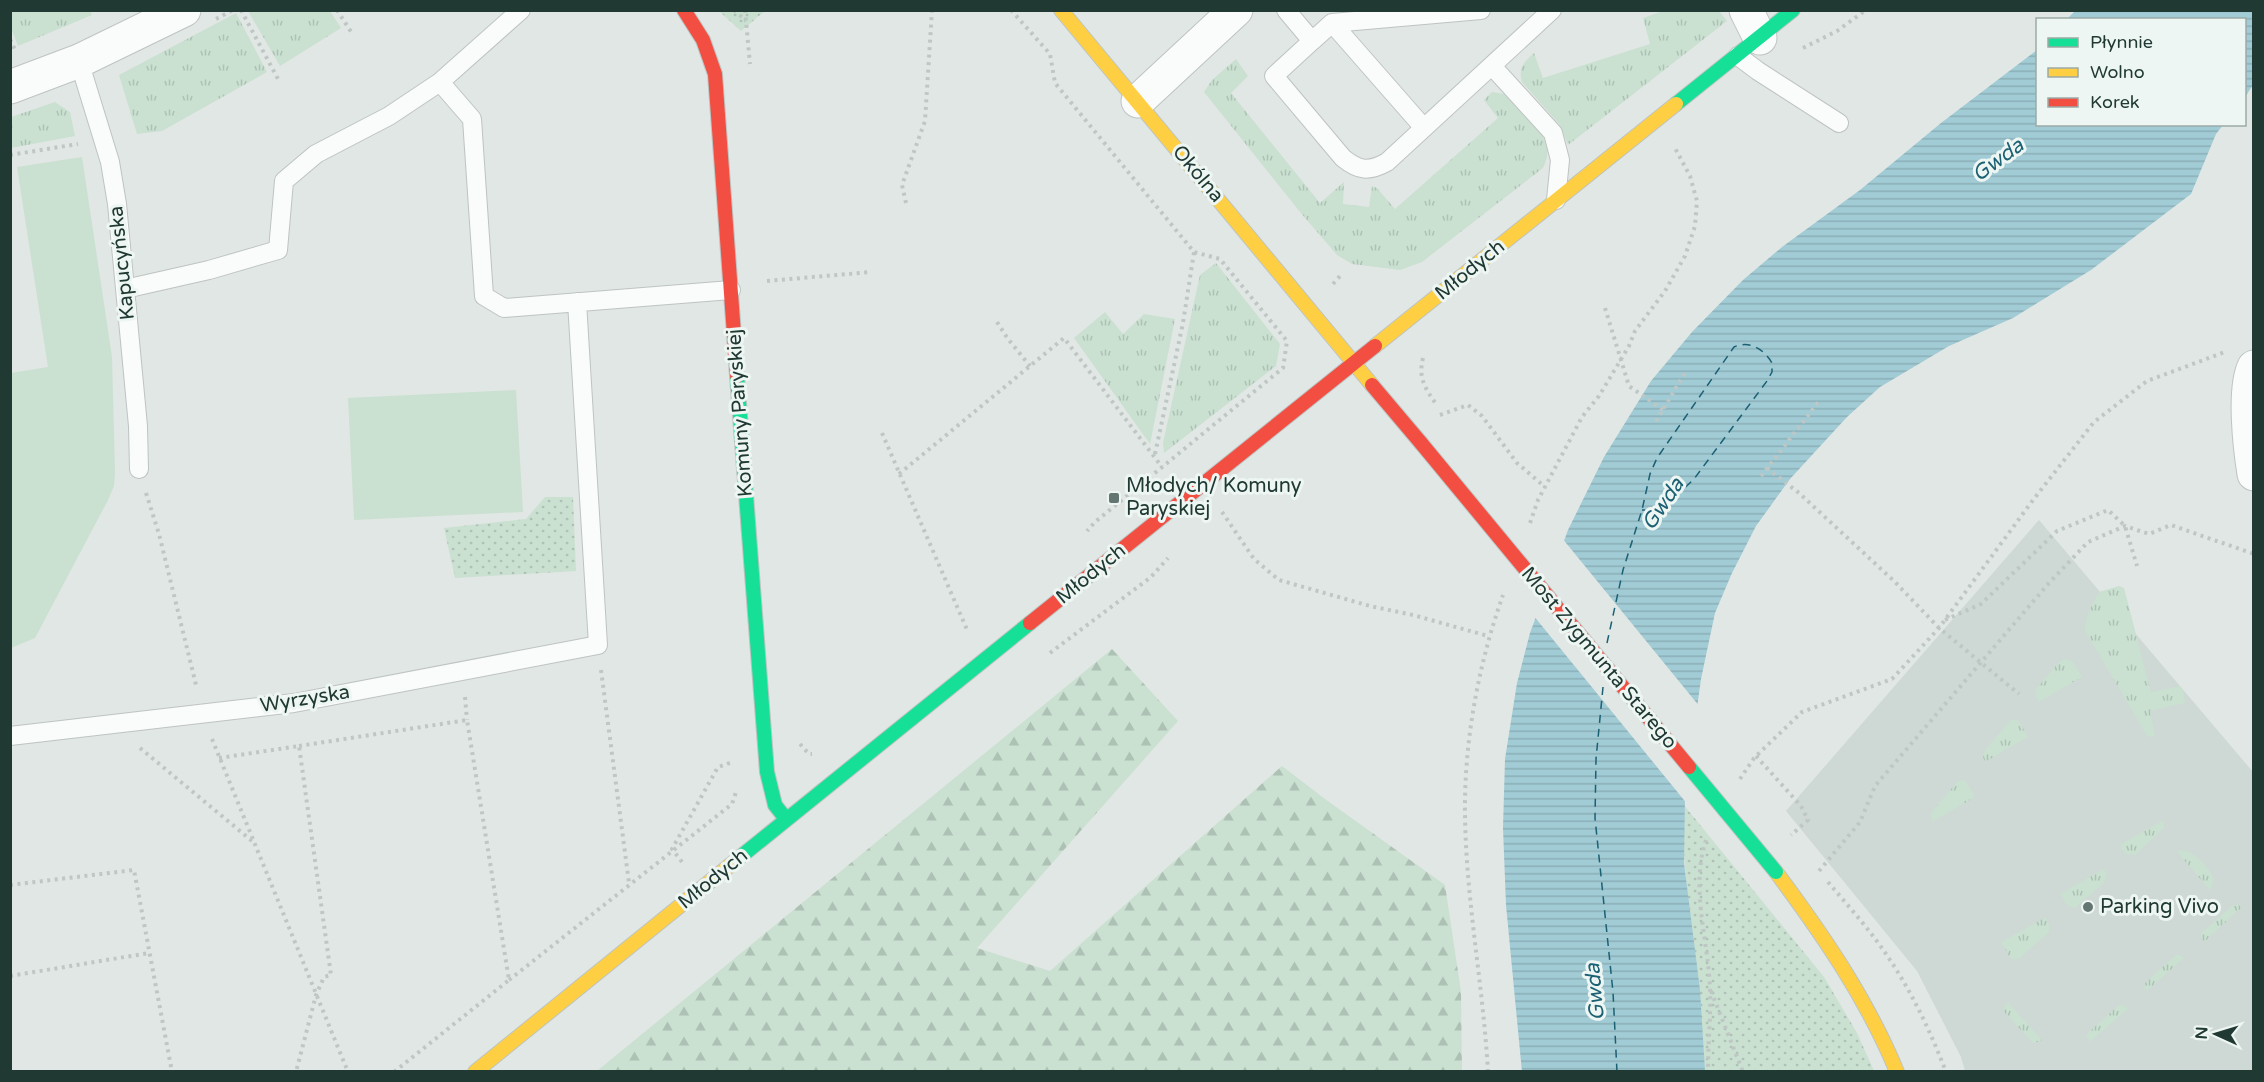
<svg xmlns="http://www.w3.org/2000/svg" width="2264" height="1082" font-family="'Varela Round',sans-serif">
<style>
.built{fill:#ced8d4}
.grass{fill:url(#grass-tufts)}
.forest{fill:url(#forest-firs)}
.park{fill:url(#park-dots)}
.garden{fill:#cae0d1}
.water{fill:url(#water-rules)}
.pier{fill:#e1e7e4}
.lines{fill:none;stroke-linecap:round;stroke-linejoin:round}
.ferry{stroke:#1b6073;stroke-width:1.5;stroke-dasharray:8 6;stroke-linecap:butt}
.lane-casing{stroke:#bec4c1;stroke-width:20}
.street-casing{stroke:#bec4c1;stroke-width:35}
.fast-casing{stroke:#bdc4c2;stroke-width:16}
.slow-casing{stroke:#bdc4c2;stroke-width:16}
.jam-casing{stroke:#bdc4c2;stroke-width:16}
.path{stroke:#bfc7c5;stroke-width:4;stroke-dasharray:3 4.5;stroke-linecap:butt}
.lane{stroke:#fafbfb;stroke-width:18}
.street{stroke:#fafbfb;stroke-width:33}
.fast{stroke:#16e098;stroke-width:14}
.slow{stroke:#ffcf43;stroke-width:14}
.jam{stroke:#f24e42;stroke-width:14}
.fast-bridge-casing{stroke:#bdc4c2;stroke-width:16;stroke-linecap:butt}
.jam-bridge-casing{stroke:#bdc4c2;stroke-width:16;stroke-linecap:butt}
.fast-bridge{stroke:#16e098;stroke-width:14}
.jam-bridge{stroke:#f24e42;stroke-width:14}
.poi-dot{fill:#647671;stroke:#eef6f3;stroke-width:2}
.labels{text-anchor:middle;dominant-baseline:central;stroke-width:6;stroke-linejoin:round;paint-order:stroke}
.street-label{font-size:20px;fill:#203933;stroke:#eef6f3}
.poi-label{font-size:20px;fill:#203933;stroke:#eef6f3;text-anchor:start}
.water-label{font-size:21px;font-style:italic;fill:#1b6073;stroke:#eef6f3}
</style>
<defs>
<pattern id="grass-tufts" width="24" height="20" patternUnits="userSpaceOnUse" patternTransform="scale(1.5)"><rect width="24" height="20" fill="#cae0d1"/><path d="M3 7l-1-3M5 7V3M7 7l1-3M15 17l-1-3M17 17v-4M19 17l1-3" fill="none" stroke="#adc1b4"/></pattern>
<pattern id="forest-firs" width="22" height="20" patternUnits="userSpaceOnUse" patternTransform="scale(1.5)"><rect width="22" height="20" fill="#cae0d1"/><path d="M5 1l3.5 6h-7zM16 11l3.5 6h-7z" fill="#adc1b4"/></pattern>
<pattern id="park-dots" width="8" height="8" patternUnits="userSpaceOnUse" patternTransform="scale(1.5)"><rect width="8" height="8" fill="#cae0d1"/><path d="M2 2h.1M6 6h.1" fill="none" stroke="#adc1b4" stroke-width="1.8" stroke-linecap="round"/></pattern>
<pattern id="water-rules" width="6" height="5" patternUnits="userSpaceOnUse" patternTransform="scale(1.5)"><rect width="6" height="5" fill="#a1cbd5"/><path d="M0 2.5h6" fill="none" stroke="#8aafb7"/></pattern>
</defs>
<rect width="100%" height="100%" fill="#e1e7e4"/>
<path class="built" d="M2039,520L2253,772V1071H1965L1961,1057L1917,971L1786,811Z"/>
<path class="grass" d="M1666,10L1719,11L1727,21L1568,145L1560,125L1522,82C1518,68 1523,63 1534,53L1543,78L1650,44L1643,18Z
M10,11H90L92,15L18,46L11,28Z
M248,11H330L341,28L280,66Z
M236,13L267,72L162,131L137,134L119,75Z
M1236,59L1248,76L1231,93L1320,203L1344,182L1343,204L1369,207L1372,186L1377,188L1395,209L1498,118L1484,100L1492,92L1504,94L1542,135C1549,147 1549,156 1543,168L1422,262L1400,270L1352,264L1337,255L1300,212L1204,92L1212,80Z
M55,102L70,112L75,136L11,148V117Z
M1216,263L1280,344L1276,366L1164,453L1163,443L1200,275Z
M1105,312L1123,334L1144,314L1175,319L1150,444L1074,338Z
M2119,586L2124,588L2151,692L2180,686L2183,690L2185,703L2150,711L2155,735L2153,737L2147,736L2085,631C2084,617 2093,604 2099,592Z
M2064,659L2073,661L2082,677L2039,702L2035,696L2036,689L2060,661Z
M2011,719L2019,721L2028,737L1985,762L1983,757L1985,750Z
M1962,780L1966,781L1975,797L1932,822L1931,814L1933,810L1958,781Z
M2164,820V828L2135,855L2125,854L2119,845Z
M2181,850C2192,850 2207,865 2212,875C2215,881 2213,885 2210,890L2177,852Z
M2104,869L2107,874L2104,883L2076,907L2072,908L2066,904L2060,894Z
M2233,905H2239L2241,908L2204,942L2201,938V933Z
M2046,917L2050,928L2049,932L2019,959L2014,960L2010,958L2001,942Z
M2176,955H2181L2184,958L2147,991L2144,988L2145,983Z
M2008,1002L2042,1040L2035,1043L2032,1042L2004,1012L2003,1009Z
M2119,1005L2125,1006L2128,1009L2090,1042L2086,1036L2088,1033Z"/>
<path class="forest" d="M1112,649L1178,721L977,948L1050,971L1282,766L1325,799L1445,885L1461,992L1462,1071H597Z"/>
<path class="park" d="M719,11H765L741,31Z
M545,497H573L576,571L455,578L444,528L526,519Z
M1679,799L1824,977L1857,1033L1874,1071H1703Z"/>
<path class="garden" d="M82,157L112,357L115,472L114,486L108,500L35,638L11,648V373L48,367L17,167Z
M516,390L523,512L354,520L348,398Z"/>
<path class="water" d="M2075,11H2253V85L2245,97L2244,20L2067,19Z
M2037,50L2038,124L2223,125L2216,134L2191,194L2091,270L2013,318L1949,346L1880,387L1847,417L1790,479L1756,526L1732,573L1715,613L1701,679L1685,794L1684,863L1700,990L1705,1071L1522,1072L1506,905L1503,828L1505,759L1517,683L1530,633L1568,530L1604,457L1651,381L1692,332L1743,280L1782,247L1860,190L1941,123Z"/>
<path class="pier" d="M1562,538L1700,707L1688,805L1533,615Z"/>
<g class="lines">
<path class="ferry" d="M1607,643L1623,570L1642,510L1650,474L1657,458L1734,347C1749,340 1764,349 1772,363V372L1767,381L1694,479L1668,504L1653,510H1642
M1603,687L1596,759L1595,818L1613,992L1617,1072"/>
<defs>
<path id="lane" d="M1286,10L1312,41L1274,76L1343,158C1359,171 1369,172 1387,162L1552,10
M1332,23L1481,10
M1312,41L1332,23L1424,128
M1738,56L1758,71L1839,123
M79,61L110,162L117,204L138,426L139,469
M1492,66L1553,133L1560,160L1556,200
M440,82L472,119L484,296L504,308L731,290
M125,289L209,270L278,250L284,181L316,154L389,116L440,82L521,10
M10,736L294,703L598,645L577,302"/>
<path id="street" d="M1746,10L1760,38
M10,87L79,61L184,10
M1138,101L1236,10
M2254,367C2243,389 2250,449 2254,474"/>
<path id="fast" d="M1676,104L1793,10
M737,376L767,772L775,805L786,819
M734,862L1030,623"/>
<path id="slow" d="M1061,10L1372,385
M1375,346L1676,104
M1776,872C1823,935 1867,999 1897,1072
M475,1072L734,862"/>
<path id="jam" d="M684,10L703,40L715,74L737,376
M1372,385L1421,443
M1030,623L1375,346"/>
</defs>
<use href="#lane" class="lane-casing"/>
<use href="#street" class="street-casing"/>
<use href="#fast" class="fast-casing"/>
<use href="#slow" class="slow-casing"/>
<use href="#jam" class="jam-casing"/>
<path class="path" d="M241,10L278,79
M337,10L353,35
M734,10L746,21
M745,10L750,64
M1011,10L1050,54L1055,83L1194,252L1220,259L1287,341L1283,368L1095,522L1087,531
M216,19L233,10
M10,39L15,50
M1803,48L1837,31L1866,10
M10,155L78,144
M906,203L902,185L925,121L932,10
M767,281L871,272
M1333,284L1340,276
M1605,308L1629,386L1663,410
M997,322L1008,339L1030,366
M1423,358C1418,378 1425,388 1436,404
M1440,415L1468,405L1482,416L1517,463L1545,487
M1656,421L1685,373
M882,433L968,632
M1155,454L1183,323L1194,252
M1767,468L1799,493L1895,582L1939,628L2019,694
M899,474L1064,338L1162,467
M1761,476L1820,400
M146,493L159,534L197,689
M1222,512L1254,559L1279,580L1370,606L1413,615L1488,636
M1530,523L1538,500L1582,417L1599,396L1629,346L1635,331L1665,291L1685,256L1695,226L1697,201L1690,176L1675,148
M1945,620L1981,604L2057,531L2108,510L2125,526L2137,566
M1050,653L1151,577L1168,558
M601,670L629,883
M465,697L467,720
M212,739L348,1072
M800,744L809,754H812
M299,746L467,720L509,980L394,1072
M140,748L252,841
M1756,756L1801,806L1808,820L1791,835
M219,758L299,746L331,975L324,977L316,995L296,1072
M1740,779L1754,758L1802,712L1892,679L1939,628L2033,500L2094,422L2147,381L2225,352
M1706,840C1690,889 1708,938 1710,988C1711,1015 1708,1044 1708,1072
M682,862L672,849L718,767L732,762
M1819,871L1860,822L1875,786L2049,583L2088,542L2125,526L2149,534L2171,525L2254,554
M1828,882C1844,901 1861,920 1876,940C1906,980 1928,1025 1946,1072
M10,885L134,870L172,1072
M10,976L149,953
M509,980L732,804L736,792
M1711,991L1743,1072
M1488,1072C1483,981 1464,891 1465,800C1466,731 1480,660 1503,595"/>
<use href="#lane" class="lane"/>
<use href="#street" class="street"/>
<use href="#fast" class="fast"/>
<use href="#slow" class="slow"/>
<use href="#jam" class="jam"/>
<defs>
<path id="fast-bridge" d="M1689,767L1776,872"/>
<path id="jam-bridge" d="M1421,443L1689,767"/>
</defs>
<use href="#fast-bridge" class="fast-bridge-casing"/>
<use href="#jam-bridge" class="jam-bridge-casing"/>
<use href="#fast-bridge" class="fast-bridge"/>
<use href="#jam-bridge" class="jam-bridge"/>
</g>
<g class="poi-dot">
<rect x="1108" y="492" width="12" height="12" rx="3"/>
<circle cx="2088" cy="907" r="6"/>
</g>
<g class="labels">
<g class="street-label">
<text transform="translate(1198 174) rotate(50)">Okólna</text>
<text transform="translate(122 263) rotate(-96)">Kapucyńska</text>
<text transform="translate(1470 270) rotate(-39)">Młodych</text>
<text transform="translate(740 413) rotate(-94)">Komuny Paryskiej</text>
<text transform="translate(1091 574) rotate(-39)">Młodych</text>
<text transform="translate(1599 658) rotate(50)">Most Zygmunta Starego</text>
<text transform="translate(305 699) rotate(-9)">Wyrzyska</text>
<text transform="translate(713 879) rotate(-39)">Młodych</text>
</g>
<g class="poi-label">
<text x="1126" y="486">Młodych/ Komuny<tspan x="1126" dy="23">Paryskiej</tspan></text>
<text x="2100" y="907">Parking Vivo</text>
</g>
<g class="water-label">
<text transform="translate(1998 160) rotate(-36)">Gwda</text>
<text transform="translate(1663 504) rotate(-56)">Gwda</text>
<text transform="translate(1595 992) rotate(-95)">Gwda</text>
</g>
</g>
<rect width="2264" height="1082" fill="none" stroke="#203933" stroke-width="24"/>
<rect x="2036" y="18" width="210" height="108" fill="#eef6f3" stroke="#9caaa6" stroke-width="1.5"/>
<rect x="2048" y="38" width="30" height="9" fill="#16e098" stroke="#9caaa6" stroke-width="1.5"/>
<text x="2090" y="48" font-size="18" fill="#203933">Płynnie</text>
<rect x="2048" y="68" width="30" height="9" fill="#ffcf43" stroke="#9caaa6" stroke-width="1.5"/>
<text x="2090" y="78" font-size="18" fill="#203933">Wolno</text>
<rect x="2048" y="98" width="30" height="9" fill="#f24e42" stroke="#9caaa6" stroke-width="1.5"/>
<text x="2090" y="108" font-size="18" fill="#203933">Korek</text>
<g transform="translate(2216 1034) rotate(274)" stroke="#eef6f3" stroke-width="4.5" paint-order="stroke">
<path d="M0-4.5L10 22L0 15L-10 22Z" fill="#203933"/>
<text y="-9" font-size="16" font-weight="bold" text-anchor="middle" fill="#203933">N</text>
</g>
</svg>
